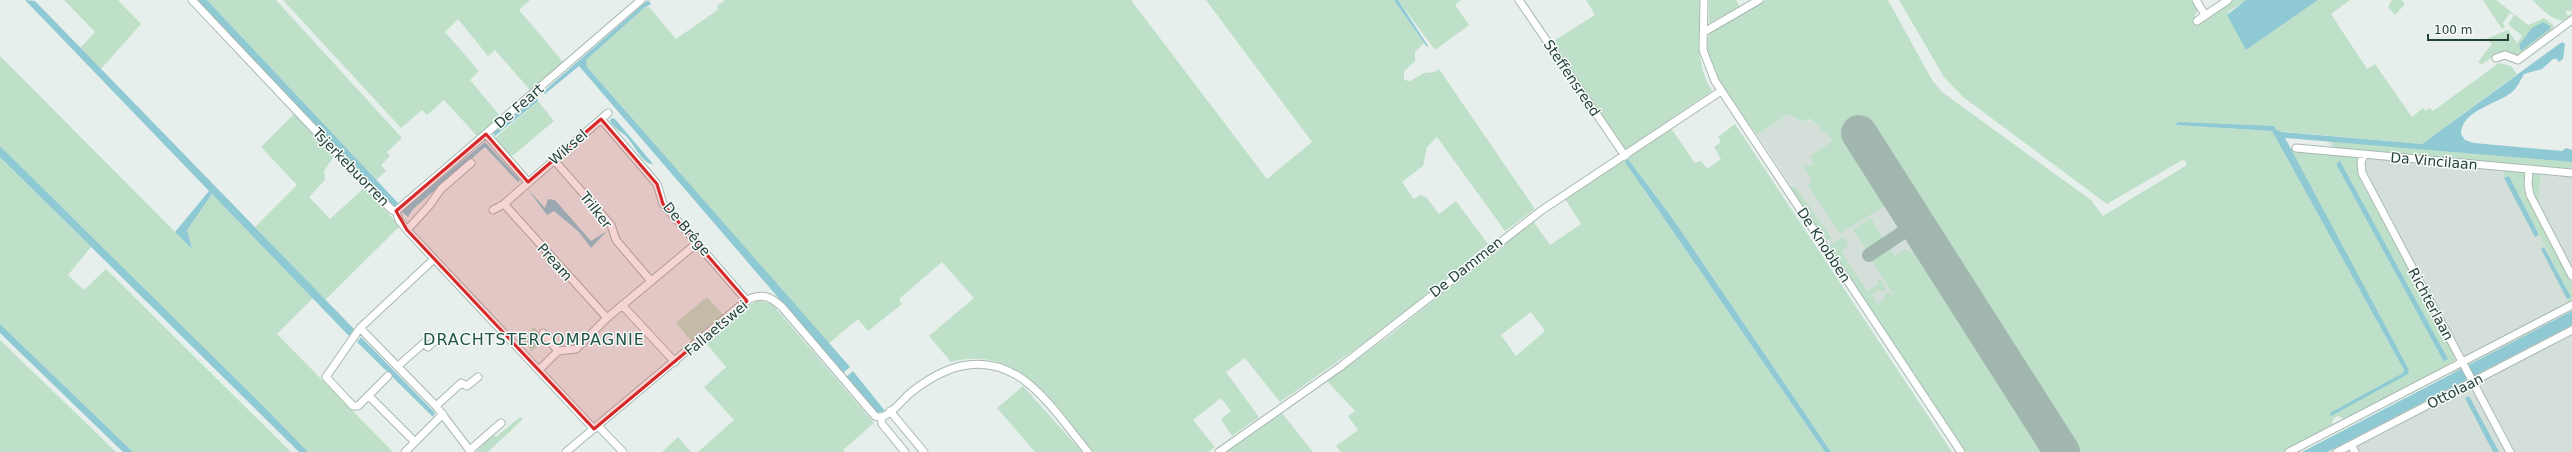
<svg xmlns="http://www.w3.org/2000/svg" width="2572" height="452" font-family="'DejaVu Sans',sans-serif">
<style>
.built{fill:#d4dfda}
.green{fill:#bfe0c8;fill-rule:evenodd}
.water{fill:#8ec9d4}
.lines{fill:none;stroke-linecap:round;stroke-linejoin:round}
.taxiway{stroke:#a2b6b0;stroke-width:14}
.runway{stroke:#a2b6b0;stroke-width:36}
.minor-casing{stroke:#a8b8b2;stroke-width:9}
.minor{stroke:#fff;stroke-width:7}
.marked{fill:#d62828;fill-opacity:0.2;stroke:#d62828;stroke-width:3;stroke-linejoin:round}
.labels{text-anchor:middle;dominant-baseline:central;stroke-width:3;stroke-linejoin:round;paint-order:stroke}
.street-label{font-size:14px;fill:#24423a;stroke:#f7fbf9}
.quarter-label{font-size:16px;letter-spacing:1px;fill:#1f5548;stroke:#f7fbf9}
</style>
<rect width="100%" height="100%" fill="#e6efeb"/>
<path class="built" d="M1895,101L2154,452H1969L1757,135L1789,114L1803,122Z
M2326,138L2572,156V452H2313L2455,378Z"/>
<path class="green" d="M64,0H118L141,24L101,69L80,48L95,32Z
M207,0H276L402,138L387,152L390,156L381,165L386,171L376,180Z
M283,0H530L519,10L564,63L531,91L495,50L488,56L458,19L445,32L479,71L470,80L501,117L478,137L444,100L427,115L422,110L401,128Z
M725,0H1131L1267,179L1312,142L1206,0H1394L1424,43L1415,52V61L1404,71V80L1410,81L1424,73L1435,72L1439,69L1535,209L1505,231L1437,137L1427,147L1423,166L1402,182L1414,199L1420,195L1427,198L1439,214L1456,201L1488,244L1378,333L1280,402L1245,358L1226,372L1259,417L1232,436L1221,419L1231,411L1221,398L1193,420L1215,447L1208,452H1093L1032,382C1010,361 981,354 951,362L929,336L974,298L942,262L899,299L902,304L868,331L858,319L828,344L587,67L585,60L644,8L649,7L676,39L719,9L717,6Z
M1398,0H1461L1455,5L1469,25L1435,50Z
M1586,0H1700C1699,31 1695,65 1712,91L1625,150L1552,42L1595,15Z
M1709,0H1736L1740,7L1709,23Z
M1766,0H1888L1932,80L1942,92L2091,200L2103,216L2187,165L2184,159L2107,204L1963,97L1944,77L1899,0H2193L2198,8L2194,19L2196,23L2231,0H2246L2228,12L2246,50L2318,0H2350L2331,14L2367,69L2375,64L2412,117L2423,108L2425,111L2430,108L2433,111L2499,63L2511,66L2517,74L2422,144L2178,122L2175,125L2272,131L2404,370L2403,373L2331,415L2409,372L2289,149L2294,146L2357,158L2361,182L2455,354V362L2346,420L2338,416L2334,418L2330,429L2285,452H2074L1910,191L1906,192L1866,129L1852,137L1892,201L1840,234L1808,185L1812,181L1804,167L1814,164L1810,156L1833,141L1811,119L1803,122L1789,114L1757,135C1742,113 1694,59 1711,32ZM2340,162L2448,359L2444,362L2337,166V163Z
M2392,0H2402L2405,4L2395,15L2388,7Z
M2483,0H2496L2528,25L2544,18L2553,25L2554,30L2519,56L2496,55L2482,64L2478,62L2492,44L2486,39L2508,30L2517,43L2522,36L2508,24L2514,15L2510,13L2503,23L2505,27L2502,29Z
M2532,0H2572V11H2565L2568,16L2572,13V18C2556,27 2544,10 2532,0Z
M0,56L191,248L187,230L212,194L313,298L277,334L393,452H308L0,146Z
M538,101L554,121L510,158L494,139Z
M294,114L334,156L324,171L325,180L309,197L330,219L364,188L400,226L325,300L255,227L297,185L261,147Z
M1735,124L1952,452H1831L1673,219L1628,159L1644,190L1825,452H1341L1336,446L1358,430L1348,416L1355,411L1327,381L1389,336L1533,221L1550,245L1581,224L1565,199L1671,128L1695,163L1701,161L1707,169L1721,159L1714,147L1721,142L1718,137ZM1531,312L1545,331L1516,356L1501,335Z
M2332,141L2572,162V170L2334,149Z
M0,157L91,247L68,275L84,290L106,269L291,452H133L0,324Z
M2505,169L2524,173L2527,193L2572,281V303L2570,304L2567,299L2571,297L2509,176L2504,178Z
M2537,172H2541L2538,202L2531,186V178Z
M1792,187H1796L1832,239L1824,241L1790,188Z
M1871,218L1885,242L1868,253L1853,230Z
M1843,236L1849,246L1841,251L1867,291L1879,284L1878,281L1880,279L1886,290L1883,292L1880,289L1872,295L1877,304L1886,298L1884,295L1889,292L1891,295L1893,294L1869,256L1887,244L1895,256L1905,250L1921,254L2047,452H1963L1829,248V246Z
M707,297L725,317L693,343L676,323Z
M758,300L772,304L874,423L843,450L844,452H698L734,420L704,387L726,367L705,342L747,307Z
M534,327L545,339L532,351L521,339Z
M0,340L116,452H0Z
M1023,386L1082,452H1035L997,408Z
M1282,413L1313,452H1225Z
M520,417L523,419L488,452H476L493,434L496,437Z
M678,437L691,452H662Z"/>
<path class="water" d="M25,0L35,1L354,329L349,336L212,194L187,230L192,249L175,232L209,191Z
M197,0H207L399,204L394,209Z
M648,0L651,4L644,8L586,60L587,67L850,367L843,373L579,66L545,94L543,92Z
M1394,0H1398L1428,46L1427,47Z
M2246,0H2318L2246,50L2227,15Z
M2543,22L2550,26V29L2521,51L2519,45L2532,28Z
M2562,42L2565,44L2563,59L2559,62L2557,59H2553L2542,69L2524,74C2521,79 2518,87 2512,92C2500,103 2461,110 2461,134L2465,140L2474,143L2562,151L2566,148L2572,150V162L2285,138L2409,370L2408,374L2331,416L2330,413L2403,373L2404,370L2272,131L2175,125L2178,122L2274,126L2276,130L2283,132L2422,144Z
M537,97L538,101L495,136L493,133Z
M612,118L615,119L653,164C642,164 634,144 626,136C620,131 614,128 610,121Z
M485,142L520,180L518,182L485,147L413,209L408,217L401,211Z
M0,146L266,409L308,452H299L0,157Z
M1628,159L1673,219L1831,452H1825L1625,162Z
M2340,161L2448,359L2444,362L2337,166V163Z
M2509,176L2538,233V236L2535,237L2504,178Z
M527,188L545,208L548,199L555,200L591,241L607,231L591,248L579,232L554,211L547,215Z
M2544,247L2571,297L2567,299L2541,249Z
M2572,311V325L2327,452H2302Z
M0,324L133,452H123L0,333Z
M361,337L435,413L433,417L357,342Z
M853,371L885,411L877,413L848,380L846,377Z
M2469,396L2499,452H2493L2465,398Z"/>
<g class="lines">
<path class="taxiway" d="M1869,255L1917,223"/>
<path class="runway" d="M1859,133L2062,452"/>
<defs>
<path id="minor" d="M192,0L364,182L392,210L396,211
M1519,0L1625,156
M1704,0L1703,50L1715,81L1961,452
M2196,0L2205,15
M2197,21L2228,0
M1704,32L1759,0
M2496,58L2505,55L2518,60L2572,20
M601,119L657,184L663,204L747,301
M486,134L528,182
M2296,148L2572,173
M2364,155L2361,162L2362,173L2510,452
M554,160L611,225L616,240L651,281
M2529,169L2528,184L2530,195L2572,276
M504,204L607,318
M493,210L504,204L608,113
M396,211L641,0
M396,211L399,220L407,230L594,429
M407,230L429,206L441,189L471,163
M434,259L360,328L436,406L471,452
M622,305L675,362
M360,328L326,377L353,406H358L388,376
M558,351L576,349L607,318L697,243
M398,366L424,343L428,347L440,336
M539,370L558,351L543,333
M369,396L414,441
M436,406L461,383L467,386L478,377
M890,411L924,452
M881,417L882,424L905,452
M598,426L623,452
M2351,445L2355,452
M470,450L501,423
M405,452L443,414
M566,452L747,300C762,293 770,296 782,307L875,416C878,417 881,418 884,416C893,412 902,401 909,394C941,368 978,352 1018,376C1044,392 1068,428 1088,452
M1219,452L1340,367L1542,210L1721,91
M2289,452L2572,305
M2337,452L2572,330"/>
</defs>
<use href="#minor" class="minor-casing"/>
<use href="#minor" class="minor"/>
</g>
<path class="marked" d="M601,119L657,184L663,204L747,301L594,429L407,230L396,211L486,134L528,182Z"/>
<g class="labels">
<g class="street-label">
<text transform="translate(1572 78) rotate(56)">Steffensreed</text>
<text transform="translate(519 106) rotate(-41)">De Feart</text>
<text transform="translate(568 147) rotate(-41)">Wiksel</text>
<text transform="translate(2434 161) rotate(5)">Da Vincilaan</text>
<text transform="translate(351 167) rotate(46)">Tsjerkebuorren</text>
<text transform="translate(596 210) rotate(52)">Trilker</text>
<text transform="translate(687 229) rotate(50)">De Brêge</text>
<text transform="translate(1824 245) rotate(57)">De Knobben</text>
<text transform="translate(555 262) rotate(48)">Pream</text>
<text transform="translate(1466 267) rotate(-38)">De Dammen</text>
<text transform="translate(2431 304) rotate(62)">Richterlaan</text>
<text transform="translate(716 328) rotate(-40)">Fallaetswei</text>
<text transform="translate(2455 391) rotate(-27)">Ottolaan</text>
</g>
<g class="quarter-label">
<text x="534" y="339">DRACHTSTERCOMPAGNIE</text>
</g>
</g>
<path d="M2428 34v6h80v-6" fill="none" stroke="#24423a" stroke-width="2"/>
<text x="2434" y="34" font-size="12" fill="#24423a" stroke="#f7fbf9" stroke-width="3" paint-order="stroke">100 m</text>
</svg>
